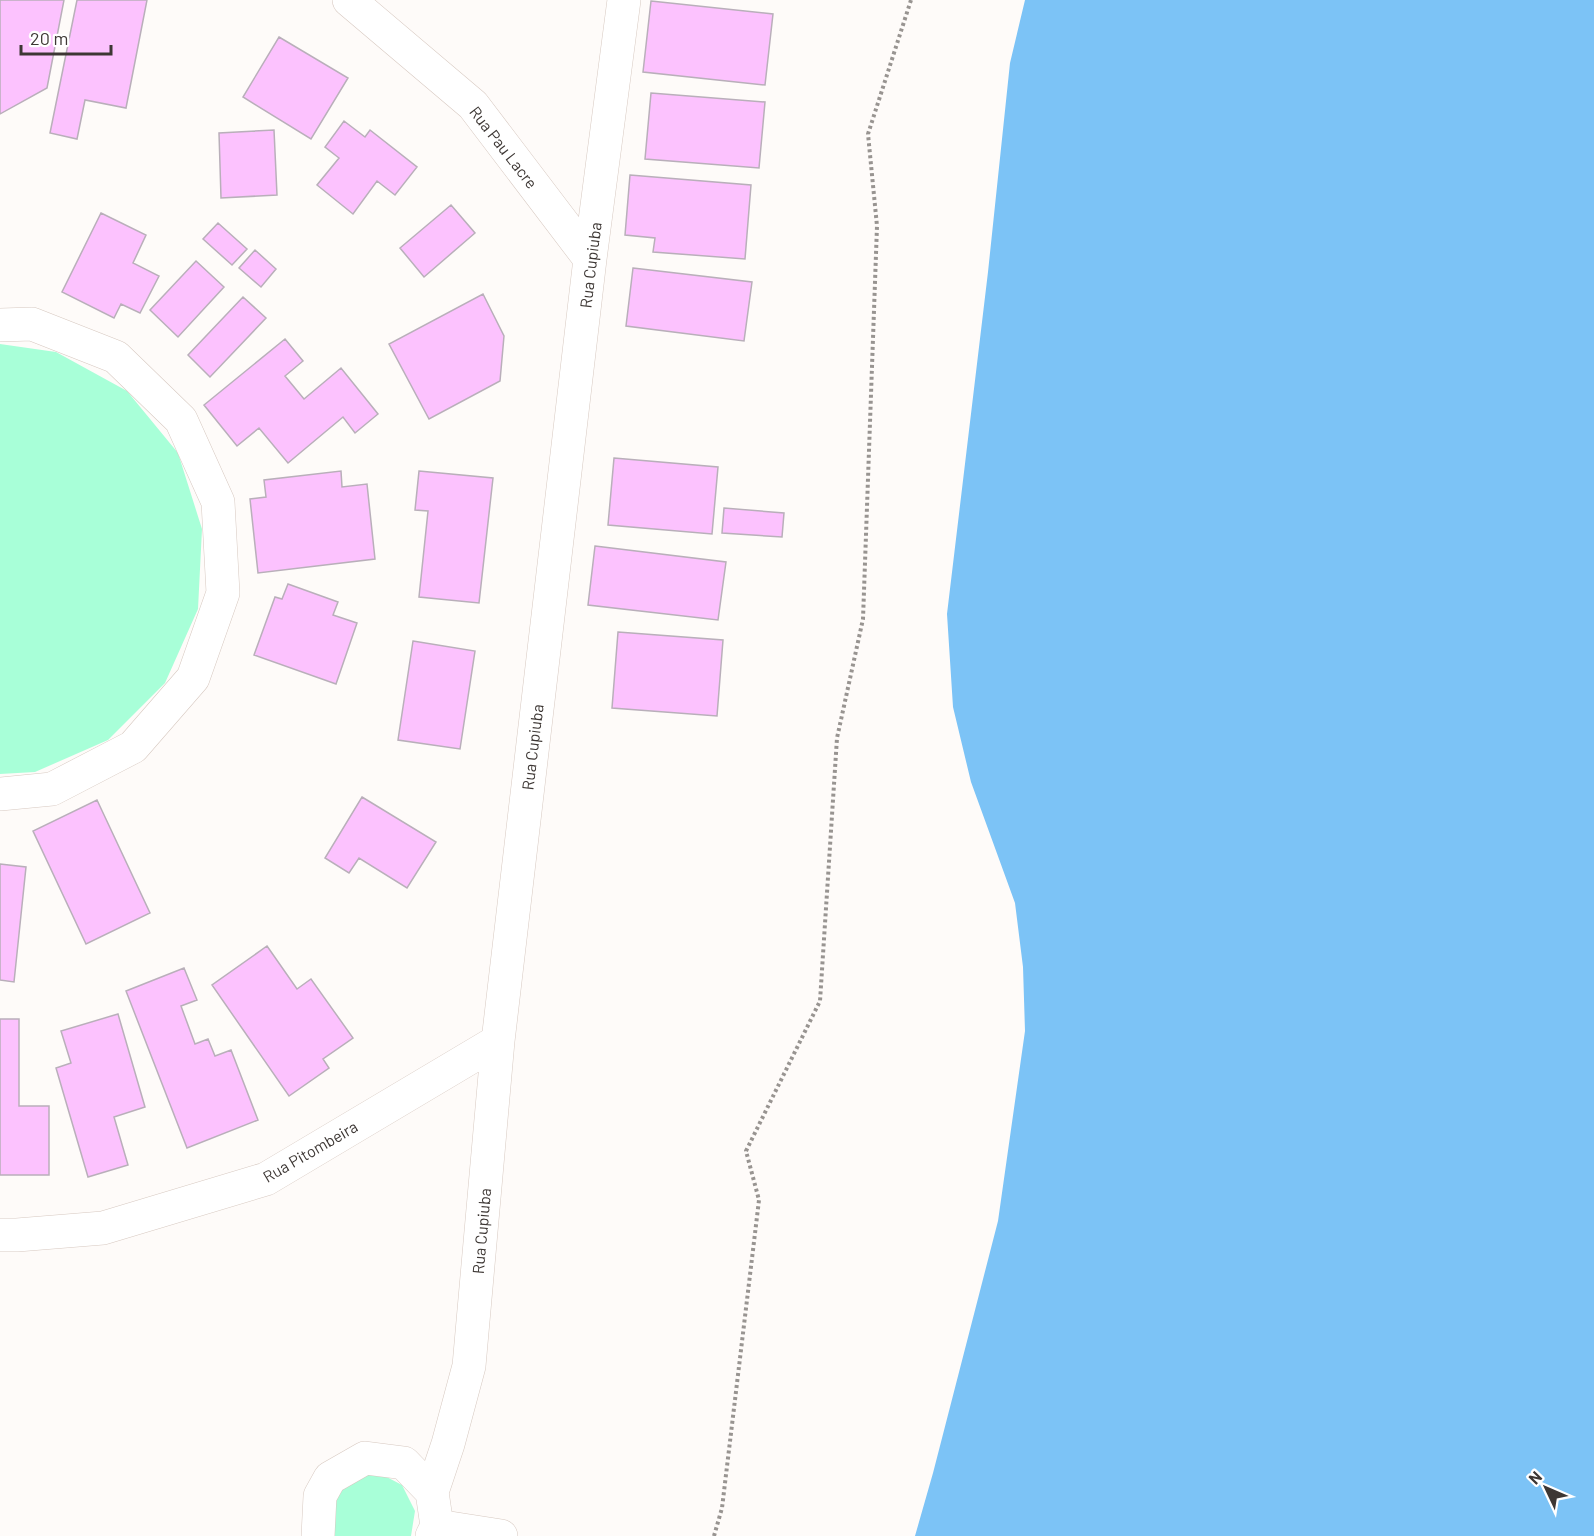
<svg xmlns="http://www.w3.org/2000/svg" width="1594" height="1536" font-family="Barlow,sans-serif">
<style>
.green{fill:#a8ffd8}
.water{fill:#7cc3f6}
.building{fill:#fcc2fe;stroke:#b9afba;stroke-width:1.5}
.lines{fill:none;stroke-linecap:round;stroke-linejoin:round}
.street-casing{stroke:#d7c9c1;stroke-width:34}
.path{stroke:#989491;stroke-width:4;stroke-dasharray:3 3;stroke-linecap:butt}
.street{stroke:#fff;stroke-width:33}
.labels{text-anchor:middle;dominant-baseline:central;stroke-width:5;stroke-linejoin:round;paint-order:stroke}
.street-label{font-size:16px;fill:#3d3734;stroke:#fff}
</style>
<rect width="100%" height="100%" fill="#fefbf9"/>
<path class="green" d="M0,344L56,352L127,391L178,453L202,529L198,609L165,683L108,740L35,772L0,774Z
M377,1472L402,1485L415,1511L411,1536H328L327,1497L348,1476Z"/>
<path class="water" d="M1025,0H1594V1536H915L933,1473L998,1221L1025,1031L1023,967L1015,903L971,782L953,707L947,614L988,272L1010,63Z"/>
<path class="building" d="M0,0H64L47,88L0,114Z
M77,0H147L126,108L85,100L77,139L50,133Z
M651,1L773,14L765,85L643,72Z
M279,37L348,78L311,139L243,97Z
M651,93L765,102L759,168L645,159Z
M344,121L365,137L370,130L417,167L395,195L377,181L353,214L317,185L339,158L325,147Z
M274,130L277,195L221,198L219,133Z
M630,175L751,185L745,259L653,252L655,238L625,235Z
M451,205L475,233L424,277L400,248Z
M101,213L146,235L133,263L159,276L140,313L121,304L114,318L62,292Z
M218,223L247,249L232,265L203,239Z
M255,250L276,269L261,287L239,268Z
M196,261L224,287L178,337L150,310Z
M633,268L752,282L744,341L626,326Z
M483,294L504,336L500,381L429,419L389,344Z
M243,297L266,318L210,377L188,355Z
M285,339L303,361L285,376L304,399L341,368L378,414L355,433L343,417L288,463L259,428L237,446L204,405Z
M614,458L718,467L712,534L608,525Z
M341,471L342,487L367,484L375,559L258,573L250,499L266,497L264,480Z
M419,471L493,478L479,603L419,597L428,511L415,510Z
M724,508L784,513L782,537L722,533Z
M595,546L726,562L718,620L588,605Z
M288,584L338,602L333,615L357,623L336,684L254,655L275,597L282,599Z
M618,632L723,640L717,716L612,708Z
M413,641L475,651L460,749L398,740Z
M362,797L436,842L407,888L359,858L349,873L325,858Z
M97,800L150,913L86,944L33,831Z
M0,864L26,867L14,982L0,980Z
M267,946L297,989L311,979L353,1038L323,1059L329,1068L289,1096L212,985Z
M184,968L197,1000L181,1006L195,1044L208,1039L215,1056L231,1050L258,1120L187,1148L126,991Z
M118,1014L145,1107L114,1117L128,1165L88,1177L56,1068L71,1063L61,1031Z
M0,1019H19V1106H49V1175H0Z"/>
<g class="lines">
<defs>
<path id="street" d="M349,0L473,105L590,259
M0,325L32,324L116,357L181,420L218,502L223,593L193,678L133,747L52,789L0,794
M0,1235H17L103,1228L266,1179L498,1041
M432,1492L448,1444L469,1366L498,1041L590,259L624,0
M437,1526L501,1536
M318,1536L320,1496L330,1478L365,1458L404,1463L432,1492L437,1526L432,1536"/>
</defs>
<use href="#street" class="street-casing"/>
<path class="path" d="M714,1536L722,1508L759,1200L746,1151L820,1001L837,738L863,619L877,226L868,134L911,0"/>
<use href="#street" class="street"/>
</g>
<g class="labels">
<g class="street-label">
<text transform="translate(504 147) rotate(52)">Rua Pau Lacre</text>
<text transform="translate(590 265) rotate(-83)">Rua Cupiuba</text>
<text transform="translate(532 747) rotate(-83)">Rua Cupiuba</text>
<text transform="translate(310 1151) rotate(-30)">Rua Pitombeira</text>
<text transform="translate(481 1231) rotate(-85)">Rua Cupiuba</text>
</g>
</g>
<g transform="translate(1546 1488) rotate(314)" stroke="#ffffff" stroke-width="4.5" paint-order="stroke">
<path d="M0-4.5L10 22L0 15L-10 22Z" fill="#3d3734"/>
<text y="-9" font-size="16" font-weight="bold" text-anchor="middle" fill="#3d3734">N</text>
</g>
<path d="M21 45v9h90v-9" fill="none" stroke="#3d3734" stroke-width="3"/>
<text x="30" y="45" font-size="18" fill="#3d3734" stroke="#ffffff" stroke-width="4.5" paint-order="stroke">20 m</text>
</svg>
